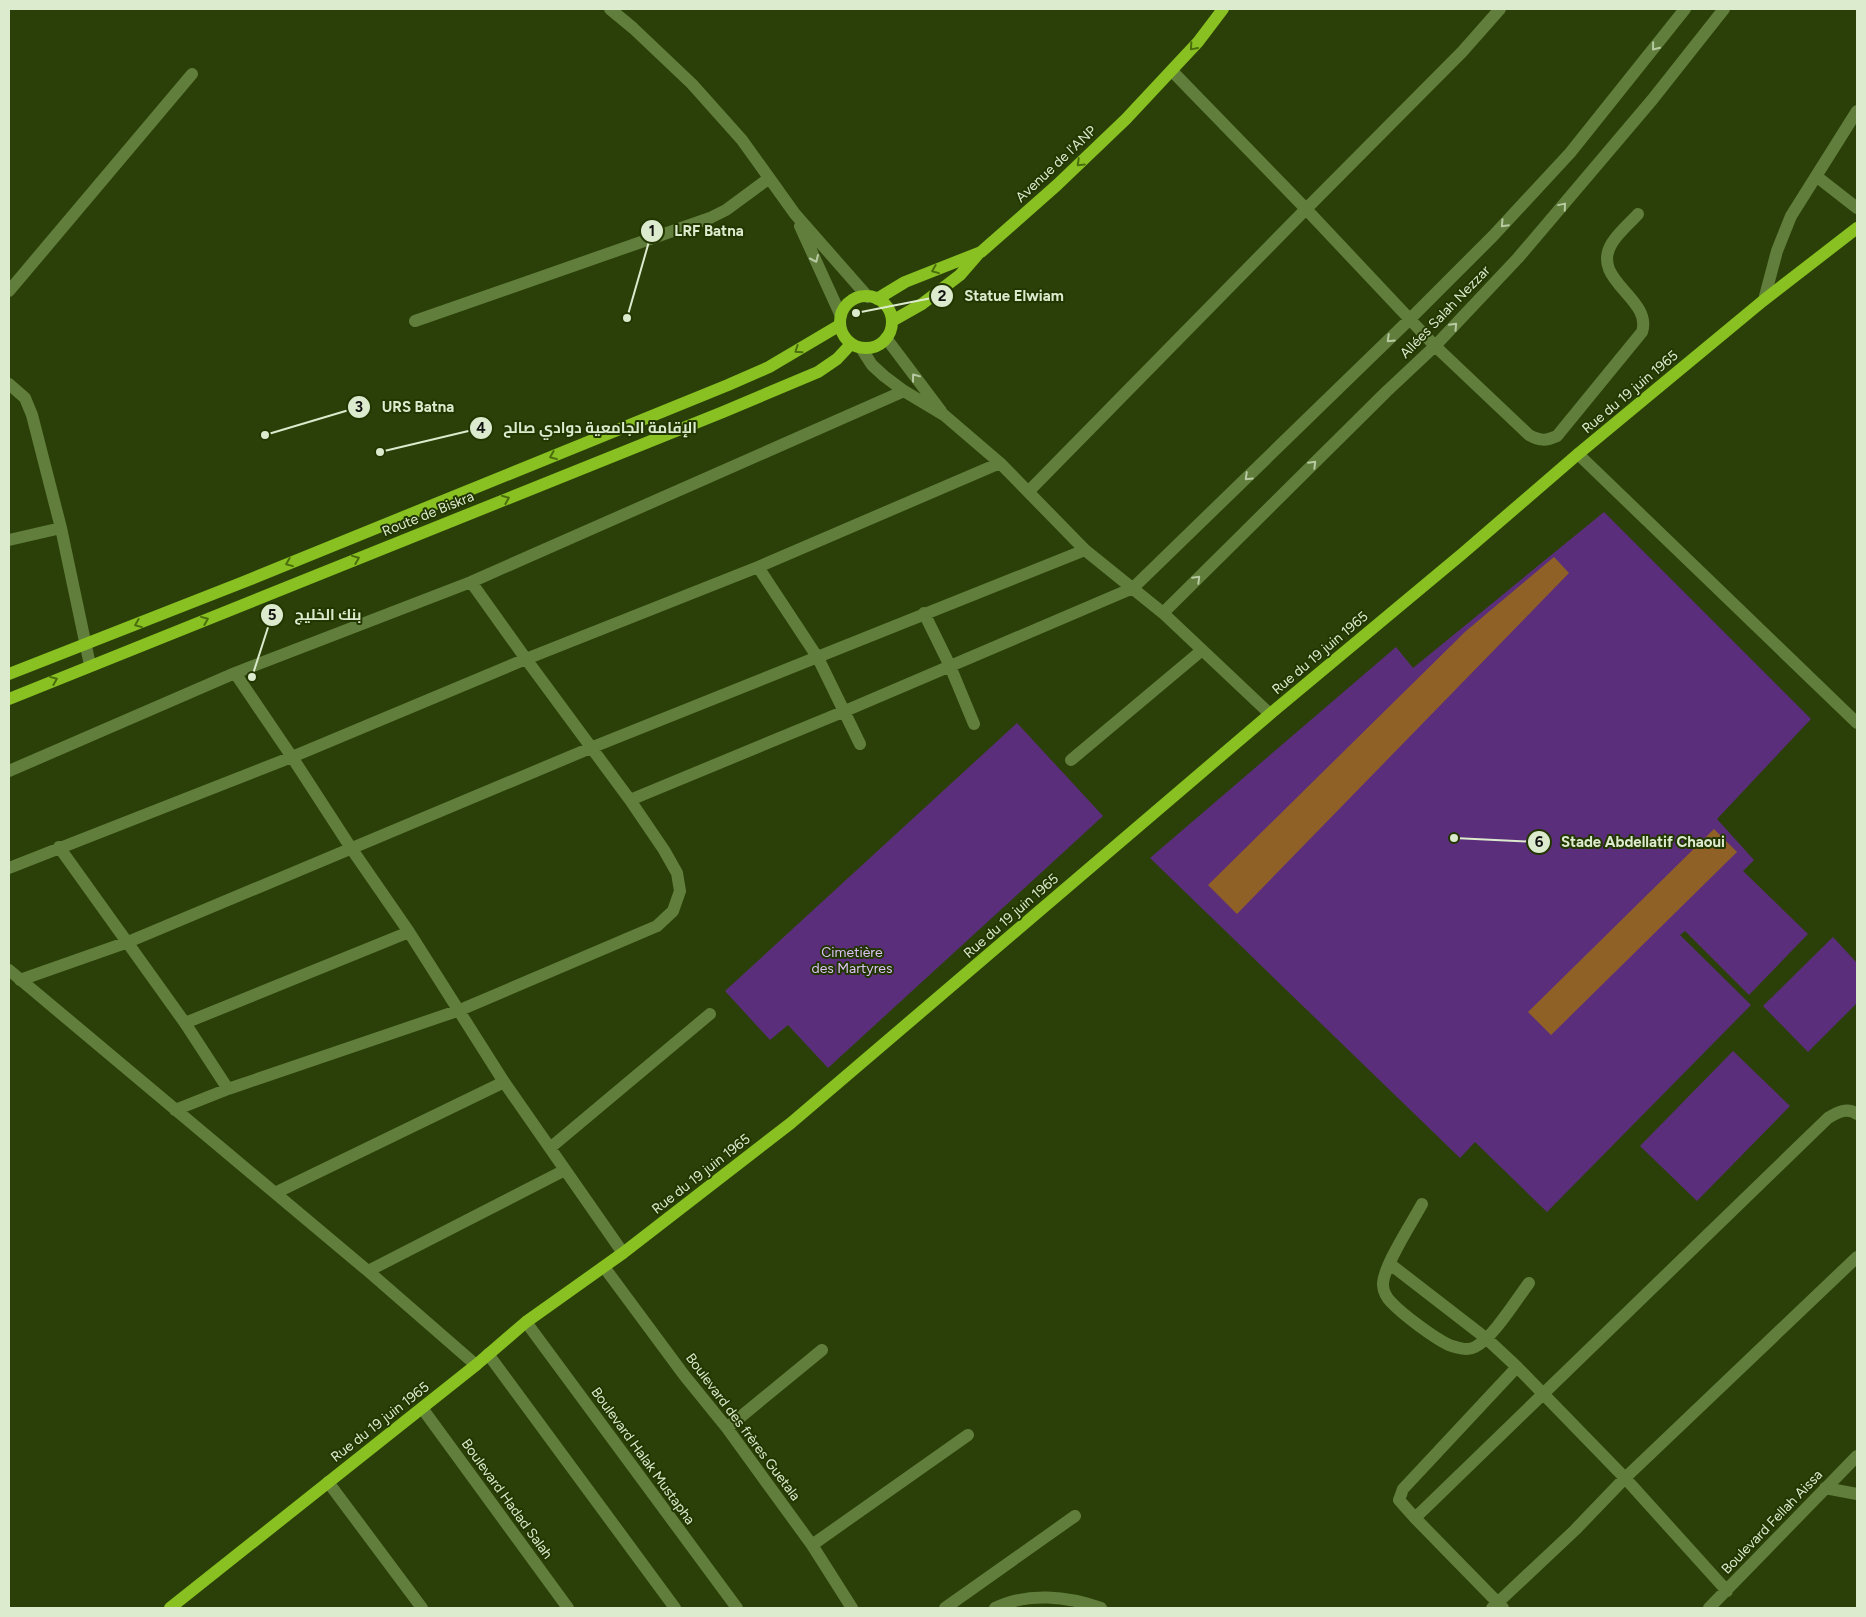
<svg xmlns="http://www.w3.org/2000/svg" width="1866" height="1617" font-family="Figtree,Cairo,sans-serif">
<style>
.green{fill:#5b2e7b}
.building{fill:#906127}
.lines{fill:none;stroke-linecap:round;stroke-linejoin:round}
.minor{stroke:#617e3c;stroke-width:12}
.major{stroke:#88c121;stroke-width:12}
.oneway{stroke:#4b6e0d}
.oneway2{stroke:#b7caa2}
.labels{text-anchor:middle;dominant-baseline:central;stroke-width:4;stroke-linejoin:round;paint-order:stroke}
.street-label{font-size:14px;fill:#dceacd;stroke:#223600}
.park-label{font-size:14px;fill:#dcc2f5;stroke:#223600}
.leader{fill:none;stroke:#dceacd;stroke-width:2}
.callout-dot{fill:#dceacd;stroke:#223600;stroke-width:2}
.mark-label{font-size:15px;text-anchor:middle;font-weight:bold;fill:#111}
.callout-label{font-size:15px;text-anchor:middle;font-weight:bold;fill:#dceacd;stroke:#223600;stroke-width:4;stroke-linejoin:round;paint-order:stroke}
</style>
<rect width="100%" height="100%" fill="#2b4008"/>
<path class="green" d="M1604,512L1811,719L1717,819L1754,860L1743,871L1808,934L1749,995L1685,931L1680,935L1751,1005L1547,1212L1475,1142L1460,1158L1150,858L1396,647L1413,668Z
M1017,723L1103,816L828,1068L788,1025L770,1040L725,991Z
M1833,937L1857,963V1003L1808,1052L1763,1006Z
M1733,1051L1790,1106L1697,1201L1640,1146Z"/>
<path class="building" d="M1554,557L1569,573L1237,914L1208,885L1466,631Z
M1714,829L1737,852L1551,1035L1528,1012Z"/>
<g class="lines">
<path class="minor" d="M610,9L633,28L692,84L742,140L795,214L868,297
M1172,71L1306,209L1435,346L1529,435C1540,441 1546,441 1557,436L1642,332C1653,298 1589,280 1612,243C1619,232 1630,223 1638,214
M1816,176L1857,208
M800,226L841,316
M9,291L192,74
M1764,300L1777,251L1791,216L1857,111
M415,321L710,218L726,210L768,179
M886,338L941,411
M861,348L872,365L884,376L904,391L944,415L1000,463L1085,550L1163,613L1270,714
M9,384L25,398L32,415L61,528L90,665
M1578,454L1857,723
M1029,491L1306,209L1462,52L1500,9
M9,540L61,528
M758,567L818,658L860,744
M924,613L950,666L974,724
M1163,613L1386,392L1435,346L1518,258L1652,100L1724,9
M235,673L292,757L351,848L409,932L504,1082L623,1253
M1071,760L1201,651
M9,771L235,673L471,582L904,391
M630,800L845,711L1133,588L1410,319L1493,236L1570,153L1685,9
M59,847L185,1023L228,1089
M9,868L292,757L526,659L758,567L1000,463
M9,970L368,1271L476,1365
M20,980L128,942L593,747L1085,550
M185,1023L409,932
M175,1110L228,1089L460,1010L657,926L673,911L680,891L677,873L664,850L630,800L526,659L471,582
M550,1148L710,1014
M275,1193L504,1082
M1422,1204C1413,1221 1382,1268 1383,1285C1383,1291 1387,1298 1391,1302C1402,1314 1434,1338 1449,1345C1458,1348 1467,1351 1475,1347C1493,1338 1516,1300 1529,1283
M1390,1264L1487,1339L1517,1367L1625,1478L1727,1591
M604,1267L684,1375L727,1428L812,1545L852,1608
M368,1271L565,1170
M526,1322L737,1608
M488,1354L675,1608
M422,1408L568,1608
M727,1428L822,1350
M328,1482L422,1608
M1825,1488L1857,1494
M1415,1518L1399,1500L1403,1489L1517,1367
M812,1545L968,1435
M945,1608L1075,1516
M995,1608C1028,1592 1067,1596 1101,1608
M1492,1608L1575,1530L1625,1478L1857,1257
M1503,1608L1415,1518L1828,1118C1838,1112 1847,1107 1857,1114
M1709,1608L1857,1456"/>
<path class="major" d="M840 322a26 26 0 1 1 52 0a26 26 0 1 1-52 0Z
M877,299L905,282L981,252L1057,185L1126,119L1198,42L1223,9
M892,321L922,304L960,275L979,253
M9,674L241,583L728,385L769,367L840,325
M9,699L723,412L818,372L837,359L851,344
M170,1608L476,1365L526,1322L623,1253L791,1123L1270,714L1462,554L1578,454L1764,300L1857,228"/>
</g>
<defs><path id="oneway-chevron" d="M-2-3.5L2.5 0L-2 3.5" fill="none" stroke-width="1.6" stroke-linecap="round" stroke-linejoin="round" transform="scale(1.25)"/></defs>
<g class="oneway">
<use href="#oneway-chevron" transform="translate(1193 47) rotate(131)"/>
<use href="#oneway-chevron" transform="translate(1080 163) rotate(136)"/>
<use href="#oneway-chevron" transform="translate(935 270) rotate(158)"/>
<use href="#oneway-chevron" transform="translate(798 350) rotate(146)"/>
<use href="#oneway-chevron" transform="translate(553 456) rotate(158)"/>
<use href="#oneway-chevron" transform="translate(506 499) rotate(-22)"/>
<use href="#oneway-chevron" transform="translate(356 559) rotate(-22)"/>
<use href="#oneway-chevron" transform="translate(289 563) rotate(158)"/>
<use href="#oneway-chevron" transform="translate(205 620) rotate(-22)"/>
<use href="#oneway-chevron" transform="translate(138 624) rotate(158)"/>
<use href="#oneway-chevron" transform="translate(54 680) rotate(-22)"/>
</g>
<g class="oneway2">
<use href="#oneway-chevron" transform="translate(1655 47) rotate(129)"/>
<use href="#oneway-chevron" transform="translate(1563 206) rotate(-50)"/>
<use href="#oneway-chevron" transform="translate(1504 224) rotate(133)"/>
<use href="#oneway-chevron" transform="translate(815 259) rotate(66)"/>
<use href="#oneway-chevron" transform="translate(1454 326) rotate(-47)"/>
<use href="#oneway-chevron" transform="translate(1390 339) rotate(136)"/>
<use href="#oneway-chevron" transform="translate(915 377) rotate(-127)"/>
<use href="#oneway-chevron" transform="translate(1313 464) rotate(-45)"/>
<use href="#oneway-chevron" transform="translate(1248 477) rotate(136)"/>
<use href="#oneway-chevron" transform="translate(1197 579) rotate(-45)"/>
</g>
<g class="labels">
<g class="street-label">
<text transform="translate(1056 164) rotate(-43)">Avenue de l'ANP</text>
<text transform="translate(1445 312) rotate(-46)">Allées Salah Nezzar</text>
<text transform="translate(1630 392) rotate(-40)">Rue du 19 juin 1965</text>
<text transform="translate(428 514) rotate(-22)">Route de Biskra</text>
<text transform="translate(1320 653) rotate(-40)">Rue du 19 juin 1965</text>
<text transform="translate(1011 916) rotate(-41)">Rue du 19 juin 1965</text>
<text transform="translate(701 1174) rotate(-38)">Rue du 19 juin 1965</text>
<text transform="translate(380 1422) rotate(-38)">Rue du 19 juin 1965</text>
<text transform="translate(743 1427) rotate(53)">Boulevard des frères Guetala</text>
<text transform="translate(643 1456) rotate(54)">Boulevard Halak Mustapha</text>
<text transform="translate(507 1499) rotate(54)">Boulevard Hadad Salah</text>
<text transform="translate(1772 1522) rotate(-46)">Boulevard Fellah Aissa</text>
</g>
<g class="park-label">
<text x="852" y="952">Cimetière<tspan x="852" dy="16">des Martyres</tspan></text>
</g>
</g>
<path class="leader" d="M627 318L652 231M856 313L942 296M265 435L359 407M380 452L481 428M252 677L272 615M1454 838L1539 842"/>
<g class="callout-dot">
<circle cx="627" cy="318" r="5"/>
<circle cx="856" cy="313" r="5"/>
<circle cx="265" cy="435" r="5"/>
<circle cx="380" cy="452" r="5"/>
<circle cx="252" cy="677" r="5"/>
<circle cx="1454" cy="838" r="5"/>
<circle cx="652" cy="231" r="12"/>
<circle cx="942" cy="296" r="12"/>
<circle cx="359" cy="407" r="12"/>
<circle cx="481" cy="428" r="12"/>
<circle cx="272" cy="615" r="12"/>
<circle cx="1539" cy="842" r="12"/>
</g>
<g class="mark-label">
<text x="652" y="236">1</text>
<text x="942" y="301">2</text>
<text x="359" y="412">3</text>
<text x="481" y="433">4</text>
<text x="272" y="620">5</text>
<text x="1539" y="847">6</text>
</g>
<g class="callout-label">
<text x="709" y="236">LRF Batna</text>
<text x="1014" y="301">Statue Elwiam</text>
<text x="418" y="412">URS Batna</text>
<text x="600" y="433">الإقامة الجامعية دوادي صالح</text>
<text x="328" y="620">بنك الخليج</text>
<text x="1643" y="847">Stade Abdellatif Chaoui</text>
</g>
<rect width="1866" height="1617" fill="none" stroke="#dceacd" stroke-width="20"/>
</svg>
